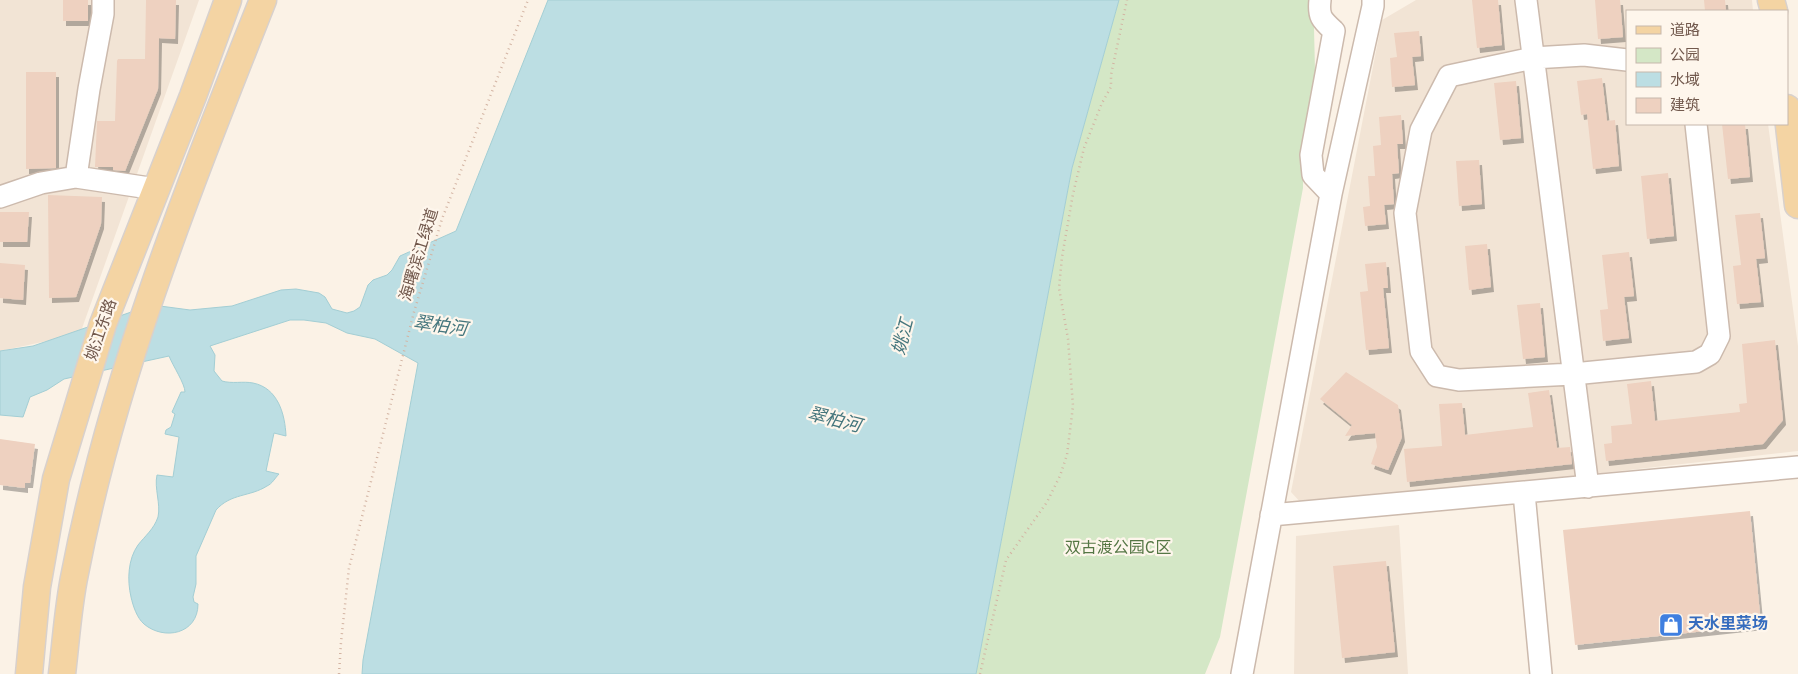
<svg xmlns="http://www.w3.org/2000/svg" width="1798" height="674" font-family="Overpass,'Noto Sans SC',sans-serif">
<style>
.residential{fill:#f2e4d5}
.green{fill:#d4e7c6}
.water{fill:#bcdee3;stroke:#a3ced4}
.building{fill:#eed1c0;filter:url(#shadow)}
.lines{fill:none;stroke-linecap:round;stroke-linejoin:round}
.minor-casing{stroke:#ccbaad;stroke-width:24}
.major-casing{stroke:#d8d1cd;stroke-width:29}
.path{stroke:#d3b4a3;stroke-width:2.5;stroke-dasharray:1 4;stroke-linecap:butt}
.minor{stroke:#fff;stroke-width:21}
.major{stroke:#f4d4a3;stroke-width:26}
.labels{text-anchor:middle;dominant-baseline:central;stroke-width:4.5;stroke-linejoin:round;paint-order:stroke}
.street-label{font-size:16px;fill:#72594d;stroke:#fef6ec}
.park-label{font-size:16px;fill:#557745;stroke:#fef6ec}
.shop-label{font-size:16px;font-weight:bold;fill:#366cbe;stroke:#fef6ec;text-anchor:start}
.water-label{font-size:18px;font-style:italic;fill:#45767d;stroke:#fef6ec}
</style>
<defs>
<filter id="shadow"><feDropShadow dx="3" dy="5" stdDeviation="0" flood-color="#0004"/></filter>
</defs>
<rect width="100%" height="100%" fill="#fbf2e6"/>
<path class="residential" d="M0,0H199L80,334L0,351Z
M1416,0H1752L1753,11H1627V124H1768L1798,346V451L1316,505L1302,504L1291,492L1382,20Z
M1399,525L1408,674H1294L1296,536Z"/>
<path class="green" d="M1119,0H1311L1314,28L1315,71L1303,156V188L1220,637L1205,674H976L1072,168Z"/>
<path class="water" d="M548,0H1119L1072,168L976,674H362L363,660L418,363L375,339L347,333L326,323L304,320H290L210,346L215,355L214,371L222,381C232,384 243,381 253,383C278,388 285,414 286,436L274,433L266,471L279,474C275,478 272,484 267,486C250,497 231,493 216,510L196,556V584L193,597L194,602L198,604C198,634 164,641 144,624C137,618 133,606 131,597C127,580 128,559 138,545C145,536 154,529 158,517C161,504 154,488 157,475L173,477L179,437L165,434L166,430L171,427L175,414L172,412L181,392H185C185,384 173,366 169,356L64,379L47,390L30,397L23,417L0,415V351L33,346L137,310L160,306L190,310L232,306L281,290L296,289L319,293L325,297L332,309L347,313L354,311L360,307L368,285L373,280L387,275L392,270L400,256L456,231Z"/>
<path class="building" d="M63,0H88V21H63Z
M146,0H176L175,39L159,38L158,89L125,171L113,170V167H95L97,121H115L117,61L118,59H145Z
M1472,0H1498L1502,45L1477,48Z
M1595,0H1620L1623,37L1598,39Z
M1704,0H1725L1726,11H1705Z
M1419,31L1421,56L1412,57L1415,85L1392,87L1390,58L1397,57L1394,33Z
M26,72H56V168L26,169Z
M1602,78L1607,121L1615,120L1619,166L1593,169L1587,114L1581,115L1577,81Z
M1516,81L1521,138L1500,140L1494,83Z
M1401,115L1403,144H1397L1399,173L1392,174L1394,204L1384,205L1386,224L1365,226L1363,207L1370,206L1368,176H1375L1373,146L1381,145L1379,117Z
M1722,124H1745L1750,177L1728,179Z
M1479,160L1482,204L1459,206L1456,161Z
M1668,173L1674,236L1647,239L1641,176Z
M48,195L102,197L101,224L76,297L49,298Z
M0,212H29L27,242H0Z
M1760,213L1765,258L1756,259L1761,302L1737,304L1733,266L1741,265L1735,215Z
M1487,244L1491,287L1469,290L1465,246Z
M1629,252L1634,296L1624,297L1629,338L1603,341L1600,310L1608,309L1602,255Z
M1386,262L1388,288H1383L1389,348L1366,350L1360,292L1368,291L1365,264Z
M0,263L25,265L23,300L0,298Z
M1540,303L1545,357L1523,359L1517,305Z
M1775,340L1783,420L1763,444L1606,461L1604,444L1612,443L1611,426L1632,424L1627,384L1651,381L1655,421L1740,412L1739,404L1747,403L1742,344Z
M1346,372L1398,405L1402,437L1388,470L1371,464L1377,447L1375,433L1345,436L1352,425L1320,399Z
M1549,390L1557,448L1570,447L1572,464L1407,482L1404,449L1442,446L1439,404L1462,403L1465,435L1533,427L1528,393Z
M0,439L35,444L30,483H25V488L0,485Z
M1750,511L1761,625L1575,645L1563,530Z
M1386,561L1395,652L1342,658L1333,566Z"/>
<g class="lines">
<defs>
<path id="minor" d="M1320,0C1318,17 1322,20 1334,31L1311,155L1313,175L1331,194
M1526,0L1588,487
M1627,60L1584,55L1533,58L1449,76L1421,130L1405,213L1421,351L1437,376L1459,380L1573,374L1696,362L1710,354L1719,336L1696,124
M76,177L89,89L103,14V0
M0,197L41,183L76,177L156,189
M1524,493L1541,674
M1271,515L1798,467
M1242,674L1331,194L1373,6V0"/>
<path id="major" d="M1771,0L1774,11
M1787,108L1798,205
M29,674L37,587L56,479L103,324L193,96L228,0
M62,674C66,641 68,606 75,573C113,375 189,187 263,0"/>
</defs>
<use href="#minor" class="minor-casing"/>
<use href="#major" class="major-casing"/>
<path class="path" d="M339,674L341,642L349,568L414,312L442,219L528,0
M980,674L1006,560L1047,502L1060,476L1067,455L1073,406L1068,339L1059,288L1062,257L1073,194L1084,148L1102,103L1111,87V75L1127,0"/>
<use href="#minor" class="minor"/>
<use href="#major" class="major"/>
</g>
<defs>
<symbol id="shop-square" viewBox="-11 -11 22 22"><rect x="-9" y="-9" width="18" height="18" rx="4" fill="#3f7fe0" stroke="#fef6ec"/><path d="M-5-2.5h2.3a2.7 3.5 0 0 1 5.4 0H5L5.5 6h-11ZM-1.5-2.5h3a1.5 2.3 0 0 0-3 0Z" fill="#fff"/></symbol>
</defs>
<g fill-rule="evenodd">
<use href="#shop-square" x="1657" y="611" width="28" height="28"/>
</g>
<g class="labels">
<g class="street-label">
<text transform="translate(420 255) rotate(-73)">海曙滨江绿道</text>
<text transform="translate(102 330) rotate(-71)">姚江东路</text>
</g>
<g class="park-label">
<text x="1118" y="549">双古渡公园C区</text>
</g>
<g class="shop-label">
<text x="1688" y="625">天水里菜场</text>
</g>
<g class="water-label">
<text transform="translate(440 327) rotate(8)">翠柏河</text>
<text transform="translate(904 337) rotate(-75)">姚江</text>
<text transform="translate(834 421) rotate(14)">翠柏河</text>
</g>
</g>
<rect x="1626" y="10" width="162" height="115" fill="#fef6ec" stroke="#c6b7ac"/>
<rect x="1636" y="26" width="25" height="8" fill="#f4d4a3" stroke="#c6b7ac"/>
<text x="1670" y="35" font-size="15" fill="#72594d">道路</text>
<rect x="1636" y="48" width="25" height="15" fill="#d4e7c6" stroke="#c6b7ac"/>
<text x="1670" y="60" font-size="15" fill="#72594d">公园</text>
<rect x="1636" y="72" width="25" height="15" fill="#bcdee3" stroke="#c6b7ac"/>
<text x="1670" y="85" font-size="15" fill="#72594d">水域</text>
<rect x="1636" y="98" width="25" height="15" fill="#eed1c0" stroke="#c6b7ac"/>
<text x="1670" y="110" font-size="15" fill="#72594d">建筑</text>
</svg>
